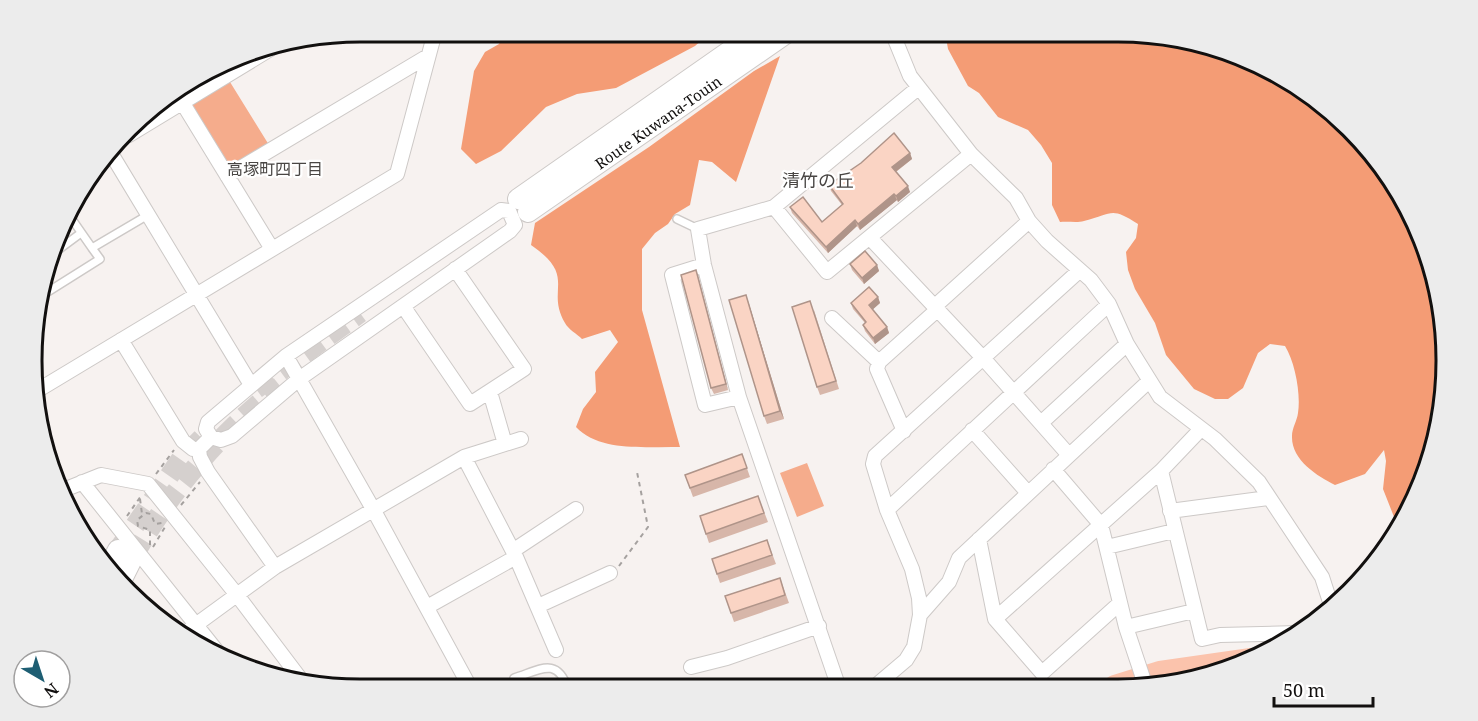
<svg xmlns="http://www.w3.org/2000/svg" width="1478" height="721" font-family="'Noto Serif','Noto Sans JP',serif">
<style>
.green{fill:#f5ac8c}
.forest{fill:#f49c75}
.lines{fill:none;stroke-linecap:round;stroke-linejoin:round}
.river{stroke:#fbc3ac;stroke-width:24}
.secondary-tunnel{stroke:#d5d0ce;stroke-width:20;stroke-dasharray:20 10;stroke-linecap:butt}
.service-casing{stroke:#cdc9c7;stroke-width:10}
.minor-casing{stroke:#cdc9c7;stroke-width:16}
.secondary-casing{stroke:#cdc9c7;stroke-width:22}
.path{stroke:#a5a19f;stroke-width:2;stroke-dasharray:4.5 4.5;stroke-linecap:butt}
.service{stroke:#fff;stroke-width:7}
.minor{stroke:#fff;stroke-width:14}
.secondary{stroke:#fff;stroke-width:20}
.wall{fill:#d7b6a9}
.shaded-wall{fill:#af9489}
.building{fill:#fad4c4;stroke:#af9489;stroke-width:1.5}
.labels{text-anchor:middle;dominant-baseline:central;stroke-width:4.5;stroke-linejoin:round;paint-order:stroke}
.street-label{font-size:15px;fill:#12100f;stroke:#fff}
.neighbourhood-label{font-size:16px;fill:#494644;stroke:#fff}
.quarter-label{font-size:18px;fill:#494644;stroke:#fff}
.rim{fill:none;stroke:#12100f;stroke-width:3}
</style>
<rect width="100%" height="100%" fill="#f7f2f0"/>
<path class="green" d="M230,82L269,145L233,168L227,166L192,109L194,103Z
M807,463L824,506L797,517L780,473Z"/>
<path class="forest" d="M504,32H711L695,46L616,88L577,94L546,107L501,151L476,164L461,149L474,71L485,52L499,44Z
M945,32H1118L1244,57L1350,128L1422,235L1446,361L1421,487L1398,527L1383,489L1386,461L1384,450L1365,474L1335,485C1317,476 1291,460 1292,436C1292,428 1297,421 1298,413C1301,394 1295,362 1285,346L1270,344L1258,353L1243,388L1228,399H1215L1194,389L1166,355L1155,323L1135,289L1128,270L1126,252L1136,238L1138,224C1110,206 1113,214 1084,221C1077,223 1068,221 1060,222L1052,205V163L1041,145L1028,130L998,117L979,93L968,86L948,49Z
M780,56L736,182L712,162L699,160L690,205L675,214L668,224L655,233L642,249V310L680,447C646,446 601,453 576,427L583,409L596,392L595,372L618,342L610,330L582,339C577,334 568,329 565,323C545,289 578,277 531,245L535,223L649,147L754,71Z"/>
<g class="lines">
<path class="river" d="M1115,687L1160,673L1251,660"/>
<path class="secondary-tunnel" d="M256,389L360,313
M118,550L181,459L205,435
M133,557C171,490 219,434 280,386"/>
<defs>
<path id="service" d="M69,215L92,248
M677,219L698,229
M54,253L81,233
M38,298L100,259L92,248L148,215
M514,678C540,670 557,656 568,689"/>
<path id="minor" d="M892,32L910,76L971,154L1016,198L1029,221L1047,241L1091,280L1109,304L1127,344L1160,397L1215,439L1259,482L1322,577L1332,608
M182,102L272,249
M129,135L277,45
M112,155L251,385
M227,176L428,56
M774,207L827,272L971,154
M501,210L509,211L515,225L510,231L299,379L232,436L221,440L211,437L206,429L208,422L286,356Z
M870,238L983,358L1068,454
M704,265L672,275L705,405L739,397
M403,306L470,404L524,369L455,269
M934,307L1029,221
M832,318L879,362
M121,340L183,441L193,449H199L211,437
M286,356L373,509L471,689
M35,392L397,174L435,32
M490,392L505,444
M1041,423L1127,344
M972,430L1028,493
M904,431L877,369L879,362L937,310
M199,449L200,457L208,472L275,567
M464,457L521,439
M1053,469L1101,525L1126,627L1146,687
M1161,471L1202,639L1220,635L1297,633
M82,482L220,655
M61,491L101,475L148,484L237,595L299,677
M887,510L1109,304
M1170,511L1268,498
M979,539L995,619L1042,673L1120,603
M1107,547L1174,531
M514,550L576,509
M516,557L556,650
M538,606L610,573
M920,615L949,582L959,558L1149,381
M995,619L1161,471L1201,429
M1126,627L1194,611
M186,632L275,567L464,457L516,557L427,607
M691,667L727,658L819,626
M839,688L739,397L704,265L698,229L774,207L918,88
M873,688L906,660L914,647L920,615L919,598L912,569L887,510L873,464L875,456L1079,271"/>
<path id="secondary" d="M518,199L757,32
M528,212L788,32
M109,567L118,550
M120,583L133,557"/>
</defs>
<use href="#service" class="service-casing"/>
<use href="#minor" class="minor-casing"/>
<use href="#secondary" class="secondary-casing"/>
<path class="path" d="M156,474L174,450
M140,499L142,514
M181,505L200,482
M127,516L141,496
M150,545V530L138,526L137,520L146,513L151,514L155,524L162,523
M153,547L165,527
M619,566L648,527L637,472"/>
<use href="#service" class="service"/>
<use href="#minor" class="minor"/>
<use href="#secondary" class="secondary"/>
</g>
<path class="wall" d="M910,153L912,159L896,172L910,192L898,202L897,200L860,230L857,226L828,253L792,213L790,207L822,222L842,205L831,191L829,185L861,163Z
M850,264L877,265L879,271L864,284L852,270Z
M698,276L728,390L714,394L711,388Z
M878,297L880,303L872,310L887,327L889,333L875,344L865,331L863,325L865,323L853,309L851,303Z
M749,304L784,419L767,424L764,416Z
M814,310L839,389L820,395L817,387Z
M742,454L750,477L693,497L685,475Z
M758,496L768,522L709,543L700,516Z
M767,540L776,564L720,583L712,559Z
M780,578L789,603L734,622L725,596Z"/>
<path class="shaded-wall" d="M910,153L912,159L894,173L892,167Z
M908,186L910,192L898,202L896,196Z
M894,194L897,200L860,230L858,224Z
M855,220L857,226L828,253L826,247Z
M877,265L879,271L864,284L862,278Z
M696,270L698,276L728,390L726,384Z
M746,295L749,304L784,419L780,411Z
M878,297L880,303L871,311L869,305Z
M887,327L889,333L875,344L873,338Z"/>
<path class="building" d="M894,133L910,153L892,167L908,186L896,196L894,194L858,224L855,220L826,247L790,207L803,197L822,222L843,204L829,185L861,163Z
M865,251L877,265L862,278L850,264Z
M696,270L726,384L711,388L681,275Z
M869,287L878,297L869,305L887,327L873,338L863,325L866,322L851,303Z
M746,295L780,411L764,416L729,300Z
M810,301L836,381L817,387L792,307Z
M742,454L747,468L690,488L685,475Z
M758,496L764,513L706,534L700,516Z
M767,540L772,555L717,574L712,559Z
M780,578L785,595L731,613L725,596Z"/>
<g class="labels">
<g class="street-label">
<text transform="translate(658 122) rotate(-35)">Route Kuwana-Touin</text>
</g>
<g class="neighbourhood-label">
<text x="275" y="169">高塚町四丁目</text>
</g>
<g class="quarter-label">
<text x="818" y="180">清竹の丘</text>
</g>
</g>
<path d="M0 0H1478V721H0ZM360 42H1118A318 318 0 0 1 1436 360V361A318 318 0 0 1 1118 679H360A318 318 0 0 1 42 361V360A318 318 0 0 1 360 42Z" fill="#ececec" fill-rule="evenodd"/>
<path class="rim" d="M360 42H1118A318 318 0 0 1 1436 360V361A318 318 0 0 1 1118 679H360A318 318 0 0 1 42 361V360A318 318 0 0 1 360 42Z"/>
<g transform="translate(42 679) rotate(141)"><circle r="28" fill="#ffffff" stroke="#a09f9f" stroke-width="1.5"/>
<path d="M0-4.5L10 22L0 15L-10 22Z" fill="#1e5e73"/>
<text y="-9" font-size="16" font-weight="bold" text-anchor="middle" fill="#12100f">N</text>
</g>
<path d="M1274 697v9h99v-9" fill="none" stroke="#12100f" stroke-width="3"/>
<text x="1283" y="697" font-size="18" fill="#12100f" stroke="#ffffff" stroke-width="4.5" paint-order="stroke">50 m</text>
</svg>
